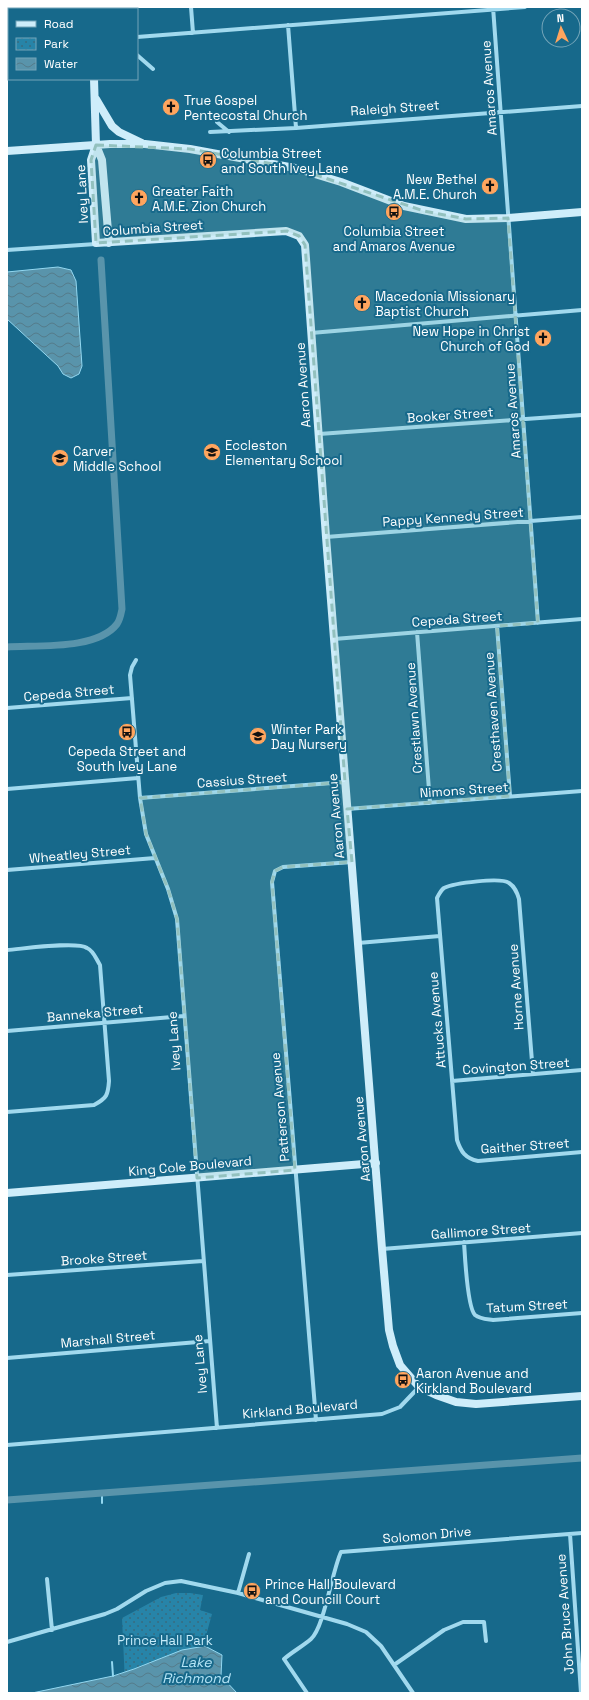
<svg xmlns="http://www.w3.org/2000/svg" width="589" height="1700" font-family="'Space Grotesk',sans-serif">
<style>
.park{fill:url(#park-dots)}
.water{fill:url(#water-waves);stroke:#93d8f1}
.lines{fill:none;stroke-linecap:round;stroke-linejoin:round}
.stream{stroke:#93d8f1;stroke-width:2}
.canal{stroke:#5994ab;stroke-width:7}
.street{stroke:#a1d9ee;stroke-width:4}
.secondary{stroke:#ceedfa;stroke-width:8}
.marked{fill:#93c1be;fill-opacity:0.2;stroke:#93c1be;stroke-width:3;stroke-dasharray:8 5;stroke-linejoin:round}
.labels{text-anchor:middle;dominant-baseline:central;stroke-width:4;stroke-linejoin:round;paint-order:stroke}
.street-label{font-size:13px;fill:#fff;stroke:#17698b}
.poi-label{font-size:13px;fill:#fff;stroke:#17698b;text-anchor:start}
.park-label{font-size:13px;fill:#c7ecfa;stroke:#17698b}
.water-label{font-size:14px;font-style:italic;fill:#b5e5f7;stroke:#17698b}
</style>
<defs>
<pattern id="park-dots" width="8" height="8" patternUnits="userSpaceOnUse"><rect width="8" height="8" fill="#2784a8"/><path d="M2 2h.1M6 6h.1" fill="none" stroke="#386b7f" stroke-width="1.8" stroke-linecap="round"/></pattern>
<pattern id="water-waves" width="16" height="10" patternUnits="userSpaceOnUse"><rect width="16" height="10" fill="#5994ab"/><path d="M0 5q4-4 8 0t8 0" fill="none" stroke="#547b8a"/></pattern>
</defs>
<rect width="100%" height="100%" fill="#17698b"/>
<path class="park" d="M176,1593H190L203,1595L200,1610L212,1614L207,1632L208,1676L125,1683L122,1618L161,1597Z"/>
<path class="water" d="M58,267L71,270L76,281L82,366L79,374L71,378L63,374L58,366L7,319V272Z
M205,1646L222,1655L221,1676L237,1693H32L113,1676L134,1669L182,1650Z"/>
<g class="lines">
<path class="stream" d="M102,1493V1503
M112,1662L113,1676"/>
<path class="canal" d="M7,647C38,645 97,650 117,624C120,620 121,614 122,609L101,260
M7,1500L582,1458"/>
<path class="street" d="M191,7L193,33
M493,7L538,623
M288,25L296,128
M137,37L525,7
M7,42H9
M137,55L153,69
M217,122L229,132
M210,132L296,128L582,106
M7,250L96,244
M311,333L582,310
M319,434L582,415
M326,537L582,517
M497,626L510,796
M417,632L430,803
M334,639L582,619
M136,660L132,667L130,675L140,798L146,834L168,889L177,919L217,1428
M7,708L132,698
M7,789L138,778
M140,798L345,782
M347,809L582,791
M7,870L155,858
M358,943L440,936
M7,950C22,949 77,941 87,948C94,951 96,959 100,965L109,1081C108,1095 107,1098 94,1105L7,1112
M7,1031L184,1016
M533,1074L519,899C517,892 515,887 509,883C501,877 454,883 444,888C441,890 439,894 437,898L457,1140C461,1152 465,1158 478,1161L582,1152
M452,1081L582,1070
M464,1242C465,1256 467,1307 475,1315C480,1319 486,1319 493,1320L582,1313
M382,1249L582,1233
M7,1275L203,1261
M7,1358L210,1341
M316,1420L272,882L275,871L283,867L352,862
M7,1445L382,1414L400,1407L419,1387
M570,1534L581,1693
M47,1579L52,1630
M238,1593L249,1554
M7,1642L105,1614L117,1609L146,1591L165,1583L181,1581L238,1593L347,1624L366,1632L381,1646L413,1693
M394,1665L444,1630L463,1622H484L486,1641
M307,1693L284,1659C292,1652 303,1646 311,1639C324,1628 332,1571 341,1552L582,1533"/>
<path class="secondary" d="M88,7L89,9
M94,79L96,145L91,160L96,243L286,231L299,236L305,245L326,537L382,1249L389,1330L393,1346L400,1365L419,1387L436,1395L456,1402L476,1404L582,1396
M96,99L112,126L119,132L142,143
M96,145L102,160L109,243
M7,151L110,144H145L190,149L295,168L341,182L404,206L466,219L508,218L582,212
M7,1193L376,1163"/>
</g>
<path class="marked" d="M96,145L190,149L295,168L424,211L466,219L508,218L538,623L497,626L510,796L347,809L352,862L283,867L275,871L272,882L295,1170L197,1178L177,919L168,889L146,834L140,798L345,782L305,245L299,236L287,231L96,243L91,160Z"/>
<defs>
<symbol id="church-disc" viewBox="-11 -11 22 22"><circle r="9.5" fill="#ffa55e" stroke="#17698b"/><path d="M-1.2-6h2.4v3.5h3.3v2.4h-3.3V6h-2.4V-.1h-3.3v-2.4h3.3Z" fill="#111"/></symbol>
<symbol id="bus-disc" viewBox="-11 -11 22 22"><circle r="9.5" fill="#ffa55e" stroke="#17698b"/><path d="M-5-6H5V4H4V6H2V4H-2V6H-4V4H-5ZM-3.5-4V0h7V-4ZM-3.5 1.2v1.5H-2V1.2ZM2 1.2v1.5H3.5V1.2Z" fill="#111"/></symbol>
<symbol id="school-disc" viewBox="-11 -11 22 22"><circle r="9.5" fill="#ffa55e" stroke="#17698b"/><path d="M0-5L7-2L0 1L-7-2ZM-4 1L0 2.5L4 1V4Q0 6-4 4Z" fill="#111"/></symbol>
</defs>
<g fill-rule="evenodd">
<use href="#church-disc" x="161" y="97" width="20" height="20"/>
<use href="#bus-disc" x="198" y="150" width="20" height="20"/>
<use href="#church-disc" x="480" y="176" width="20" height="20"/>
<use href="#church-disc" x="129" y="188" width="20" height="20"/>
<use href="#bus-disc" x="384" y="202" width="20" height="20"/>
<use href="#church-disc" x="352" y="293" width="20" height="20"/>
<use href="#church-disc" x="533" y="328" width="20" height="20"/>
<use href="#school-disc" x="202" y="442" width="20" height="20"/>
<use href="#school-disc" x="50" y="448" width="20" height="20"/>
<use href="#bus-disc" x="117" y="722" width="20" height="20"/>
<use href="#school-disc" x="248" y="726" width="20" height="20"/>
<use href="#bus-disc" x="393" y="1370" width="20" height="20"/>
<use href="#bus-disc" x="242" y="1581" width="20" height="20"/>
</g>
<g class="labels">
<g class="street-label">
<text transform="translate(489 88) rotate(-94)">Amaros Avenue</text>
<text transform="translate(395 108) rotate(-4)">Raleigh Street</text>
<text transform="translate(82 194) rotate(-93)">Ivey Lane</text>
<text transform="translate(153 228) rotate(-4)">Columbia Street</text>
<text transform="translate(303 385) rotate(-94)">Aaron Avenue</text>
<text transform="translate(513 411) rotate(-94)">Amaros Avenue</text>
<text transform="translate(450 415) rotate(-4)">Booker Street</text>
<text transform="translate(453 517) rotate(-4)">Pappy Kennedy Street</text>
<text transform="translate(457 619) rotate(-4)">Cepeda Street</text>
<text transform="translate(69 693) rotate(-5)">Cepeda Street</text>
<text transform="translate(493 712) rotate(-94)">Cresthaven Avenue</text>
<text transform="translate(414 718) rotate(-94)">Crestlawn Avenue</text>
<text transform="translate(242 780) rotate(-4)">Cassius Street</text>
<text transform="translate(464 790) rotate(-4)">Nimons Street</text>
<text transform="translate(336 816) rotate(-95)">Aaron Avenue</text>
<text transform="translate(80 854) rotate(-5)">Wheatley Street</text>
<text transform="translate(516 987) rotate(-94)">Horne Avenue</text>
<text transform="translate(95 1013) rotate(-5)">Banneka Street</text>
<text transform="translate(437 1020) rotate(-95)">Attucks Avenue</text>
<text transform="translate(174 1041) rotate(-94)">Ivey Lane</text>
<text transform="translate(516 1066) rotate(-4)">Covington Street</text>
<text transform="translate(280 1107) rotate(-95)">Patterson Avenue</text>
<text transform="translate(362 1139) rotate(-95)">Aaron Avenue</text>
<text transform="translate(525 1146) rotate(-4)">Gaither Street</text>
<text transform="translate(190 1166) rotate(-5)">King Cole Boulevard</text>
<text transform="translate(481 1231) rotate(-4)">Gallimore Street</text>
<text transform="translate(104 1258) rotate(-4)">Brooke Street</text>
<text transform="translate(527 1306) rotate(-3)">Tatum Street</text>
<text transform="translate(108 1339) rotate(-5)">Marshall Street</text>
<text transform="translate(200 1364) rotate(-95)">Ivey Lane</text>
<text transform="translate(300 1409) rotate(-5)">Kirkland Boulevard</text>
<text transform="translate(427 1535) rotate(-5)">Solomon Drive</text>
<text transform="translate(565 1614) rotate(-94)">John Bruce Avenue</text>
</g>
<g class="poi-label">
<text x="184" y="100">True Gospel<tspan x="184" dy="15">Pentecostal Church</tspan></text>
<text x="221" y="153">Columbia Street<tspan x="221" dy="15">and South Ivey Lane</tspan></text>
<text x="477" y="179" text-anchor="end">New Bethel<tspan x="477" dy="15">A.M.E. Church</tspan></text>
<text x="152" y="191">Greater Faith<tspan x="152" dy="15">A.M.E. Zion Church</tspan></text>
<text x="394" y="231" text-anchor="middle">Columbia Street<tspan x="394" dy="15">and Amaros Avenue</tspan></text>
<text x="375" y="296">Macedonia Missionary<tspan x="375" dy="15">Baptist Church</tspan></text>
<text x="530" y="331" text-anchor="end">New Hope in Christ<tspan x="530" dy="15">Church of God</tspan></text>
<text x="225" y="445">Eccleston<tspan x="225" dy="15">Elementary School</tspan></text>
<text x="73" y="451">Carver<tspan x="73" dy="15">Middle School</tspan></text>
<text x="271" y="729">Winter Park<tspan x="271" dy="15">Day Nursery</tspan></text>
<text x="127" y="751" text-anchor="middle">Cepeda Street and<tspan x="127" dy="15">South Ivey Lane</tspan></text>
<text x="416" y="1373">Aaron Avenue and<tspan x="416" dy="15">Kirkland Boulevard</tspan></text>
<text x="265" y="1584">Prince Hall Boulevard<tspan x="265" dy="15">and Councill Court</tspan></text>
</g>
<g class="park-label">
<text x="165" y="1640">Prince Hall Park</text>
</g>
<g class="water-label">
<text x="196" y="1662">Lake<tspan x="196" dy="16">Richmond</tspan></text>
</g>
</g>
<rect width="589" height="1700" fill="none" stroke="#ffffff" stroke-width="16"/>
<rect x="8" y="8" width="130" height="72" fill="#17698b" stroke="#74a5b9"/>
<rect x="16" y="21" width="20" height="6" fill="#ceedfa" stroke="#74a5b9"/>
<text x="44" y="28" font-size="12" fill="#ffffff">Road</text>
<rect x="16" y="38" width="20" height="12" fill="url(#park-dots)" stroke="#74a5b9"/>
<text x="44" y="48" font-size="12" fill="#ffffff">Park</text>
<rect x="16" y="58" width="20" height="12" fill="url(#water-waves)" stroke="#74a5b9"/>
<text x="44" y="68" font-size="12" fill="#ffffff">Water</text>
<g transform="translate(561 28) rotate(356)"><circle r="19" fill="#17698b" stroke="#74a5b9"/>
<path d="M0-3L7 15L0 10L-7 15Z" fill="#ffa55e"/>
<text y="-6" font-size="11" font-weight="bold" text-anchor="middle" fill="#ffffff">N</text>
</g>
</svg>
